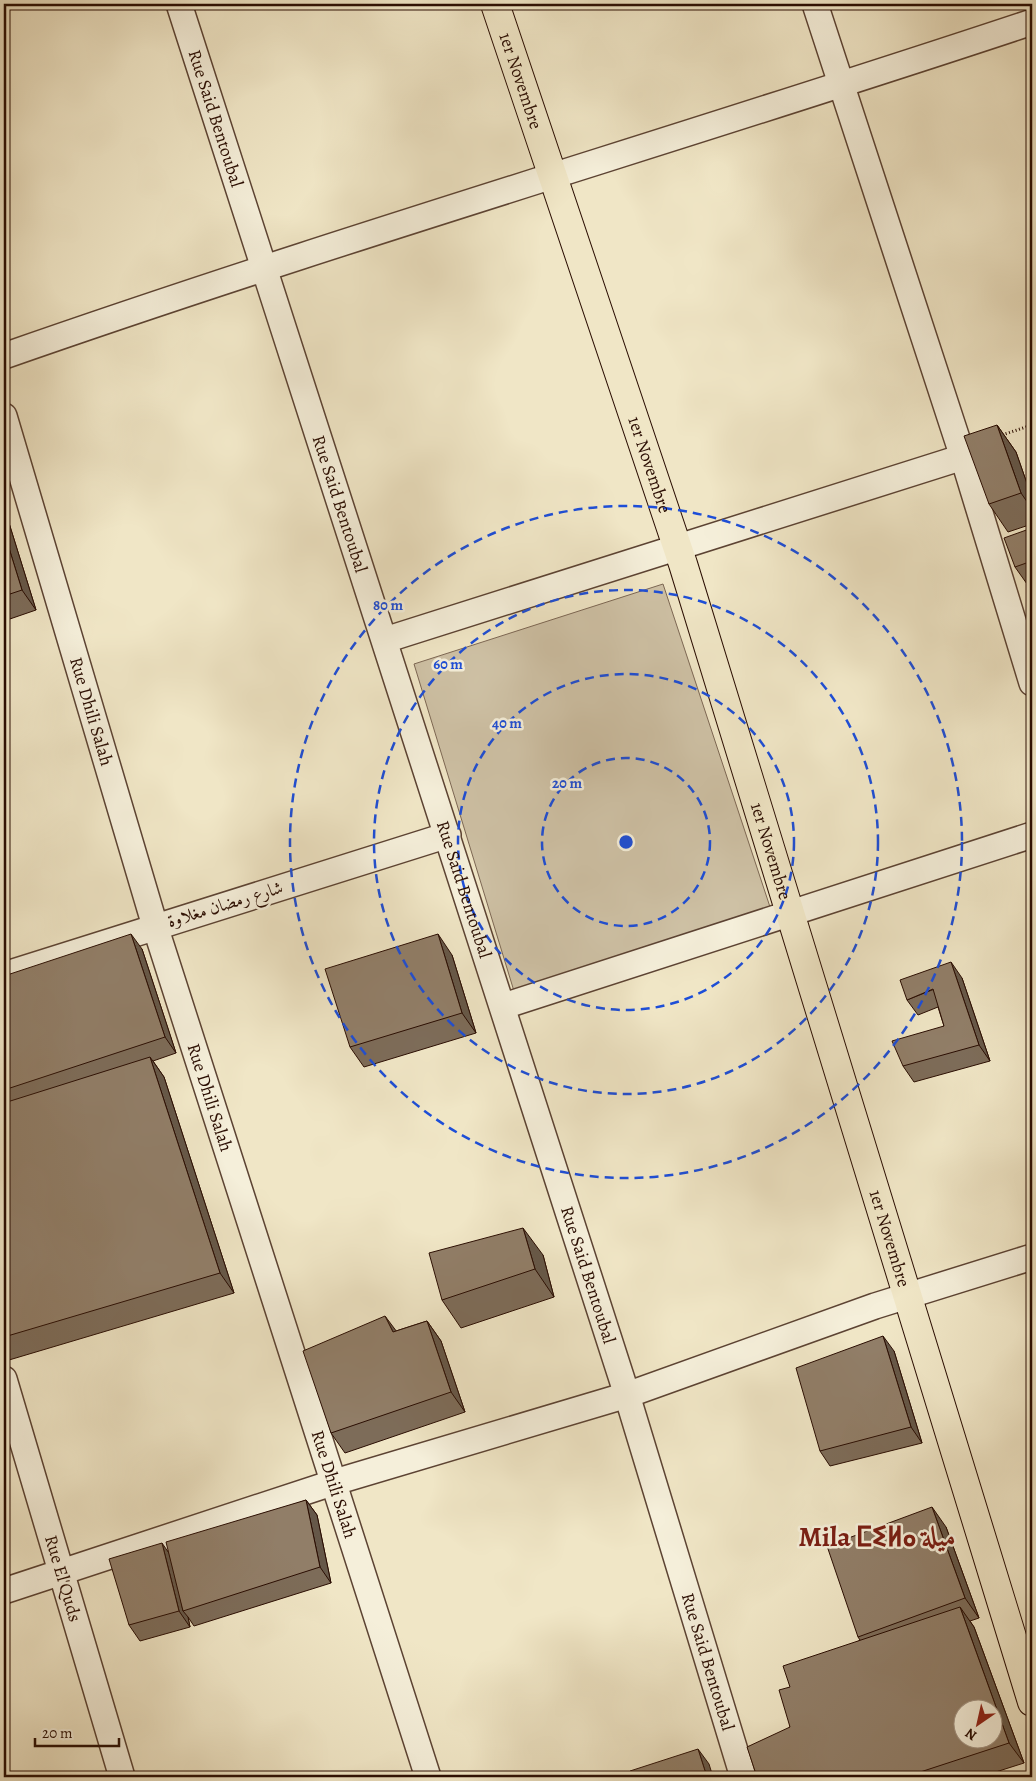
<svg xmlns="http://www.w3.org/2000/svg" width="1036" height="1781" font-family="Alegreya,Amiri,'Noto Sans Tifinagh',serif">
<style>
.green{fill:#cec1a5;stroke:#7c6754}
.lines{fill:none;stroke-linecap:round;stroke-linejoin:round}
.street-casing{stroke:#5c4333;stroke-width:28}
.primary-casing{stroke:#2a0d02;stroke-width:30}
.path{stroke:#2a0d02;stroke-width:3;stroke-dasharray:1 2.5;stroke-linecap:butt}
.street{stroke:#f5efda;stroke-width:25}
.primary{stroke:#f0e6c6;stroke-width:28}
.wall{fill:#7d6c59;stroke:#2a0d02}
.shaded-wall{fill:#665849;stroke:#2a0d02}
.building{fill:#917e68;stroke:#2a0d02;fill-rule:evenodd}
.ring{fill:none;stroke:#1d4ed8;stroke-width:2.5;stroke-dasharray:9 6}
.labels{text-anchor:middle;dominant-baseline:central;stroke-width:5;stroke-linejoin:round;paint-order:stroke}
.street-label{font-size:18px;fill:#2a0d02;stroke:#f5efda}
.town-label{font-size:28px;font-weight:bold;fill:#7a1f14;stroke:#f5efda}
.centre{fill:#1d4ed8;stroke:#f5efda;stroke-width:2.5}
.ring-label{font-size:15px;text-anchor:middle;font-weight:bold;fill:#1d4ed8;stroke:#f5efda;stroke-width:5;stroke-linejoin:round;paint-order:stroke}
</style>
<rect width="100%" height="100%" fill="#f0e6c6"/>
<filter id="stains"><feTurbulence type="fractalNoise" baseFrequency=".004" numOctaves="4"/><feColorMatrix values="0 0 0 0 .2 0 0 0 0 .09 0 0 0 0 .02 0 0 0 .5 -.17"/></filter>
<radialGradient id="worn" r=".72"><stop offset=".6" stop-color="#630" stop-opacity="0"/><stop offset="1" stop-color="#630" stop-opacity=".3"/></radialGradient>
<path class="green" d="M663,584L774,919L517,1001L414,664Z"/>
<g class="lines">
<defs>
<g id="street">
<path id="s1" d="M179,4L627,1395L743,1777"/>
<path d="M815,4L963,457L1032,683"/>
<path d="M4,356C344,237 690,136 1032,22"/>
<path id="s2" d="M4,416L155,926L428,1777"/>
<path d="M385,640L963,457"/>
<path d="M4,975L448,835"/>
<path d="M504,1006L1032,835"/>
<path id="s3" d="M4,1379L122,1777"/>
<path d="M4,1591L335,1482L627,1395L875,1306L1032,1257"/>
</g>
<g id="primary">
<path id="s4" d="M495,4L683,564L1032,1702"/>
</g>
</defs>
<use href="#street" class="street-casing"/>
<use href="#primary" class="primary-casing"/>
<path class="path" d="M999,436L1032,425"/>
<use href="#street" class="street"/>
<use href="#primary" class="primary"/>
</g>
<path class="wall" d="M997,425L1016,452L1032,498V524L1008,532L989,504Z
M4,507L36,610L4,621Z
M1032,528V591L1015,567Z
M142,949L176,1053L153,1061L164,1077L234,1293L9,1360L4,1353V976Z
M452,955L476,1033L364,1067L350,1047Z
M962,978L990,1061L914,1082L903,1066L944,1026L938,1007L918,1015L907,1000Z
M543,1255L554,1297L461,1328L442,1300Z
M427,1321L441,1341L465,1412L345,1453L331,1433L396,1331Z
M894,1351L922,1443L830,1466L820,1451Z
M306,1500L317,1515L331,1583L194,1626L188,1617L190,1627L140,1641L129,1625L169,1552Z
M946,1527L979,1618L970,1621L974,1627L1024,1763L980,1777H757L790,1727V1687L860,1640L858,1637Z"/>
<path class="shaded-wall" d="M997,425L1016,452L1032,498V509L1021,493Z
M4,507L36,610L22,590L4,532Z
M131,934L142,949L176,1053L165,1037Z
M438,934L452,955L476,1033L462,1013Z
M951,962L962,978L990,1061L979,1045Z
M150,1057L164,1077L234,1293L220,1273Z
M523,1228L543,1255L554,1297L535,1269Z
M385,1316L400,1336L393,1332Z
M427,1321L441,1341L465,1412L451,1392Z
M883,1336L894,1351L922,1443L911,1427Z
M306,1500L317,1515L331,1583L320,1567Z
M932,1507L946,1527L979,1618L965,1598Z
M162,1543L173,1559L183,1611L188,1617L190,1627L179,1611Z
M960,1607L974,1627L1024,1763L1009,1743Z
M698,1749L709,1764L713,1777H707Z"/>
<path class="building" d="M997,425L1021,493L989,504L964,436Z
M1032,528V561L1015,567L1004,538Z
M4,532L22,590L4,596Z
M131,934L165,1037L4,1090V976Z
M438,934L462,1013L350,1047L325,969Z
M951,962L979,1045L903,1066L892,1041L944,1026L933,989L907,1000L900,980Z
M150,1057L220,1273L4,1337V1103Z
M523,1228L535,1269L442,1300L429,1253Z
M385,1316L393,1332L427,1321L451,1392L331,1433L303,1351Z
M883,1336L911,1427L820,1451L796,1368Z
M306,1500L320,1567L183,1611L166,1542Z
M932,1507L965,1598L858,1637L827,1546Z
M162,1543L179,1611L129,1625L109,1559Z
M960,1607L1009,1743L905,1777H757L747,1747L790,1727L779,1690L790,1687L783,1666ZM964,1708H994V1738H964Z
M698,1749L707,1777H633L630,1771Z"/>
<g class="ring">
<circle cx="626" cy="842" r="84"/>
<circle cx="626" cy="842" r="168"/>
<circle cx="626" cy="842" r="252"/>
<circle cx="626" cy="842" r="336"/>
</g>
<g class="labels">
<g class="street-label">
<text stroke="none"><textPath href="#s4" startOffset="81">1er Novembre</textPath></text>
<text stroke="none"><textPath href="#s1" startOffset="120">Rue Said Bentoubal</textPath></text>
<text stroke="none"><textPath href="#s4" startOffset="486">1er Novembre</textPath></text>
<text stroke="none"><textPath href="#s1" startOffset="525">Rue Said Bentoubal</textPath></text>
<text stroke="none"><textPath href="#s2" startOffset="308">Rue Dhili Salah</textPath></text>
<text stroke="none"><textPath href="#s4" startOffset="891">1er Novembre</textPath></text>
<text stroke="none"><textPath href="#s1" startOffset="930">Rue Said Bentoubal</textPath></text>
<text transform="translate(225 904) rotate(-17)">شارع رمضان مغلاوة</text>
<text stroke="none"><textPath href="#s2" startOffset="712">Rue Dhili Salah</textPath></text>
<text stroke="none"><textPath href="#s4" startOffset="1296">1er Novembre</textPath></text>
<text stroke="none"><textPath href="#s1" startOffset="1335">Rue Said Bentoubal</textPath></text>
<text stroke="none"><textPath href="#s2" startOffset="1118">Rue Dhili Salah</textPath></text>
<text stroke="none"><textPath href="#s3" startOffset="208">Rue El'Quds</textPath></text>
<text stroke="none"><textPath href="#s1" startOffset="1740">Rue Said Bentoubal</textPath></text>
</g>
<g class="town-label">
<text x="877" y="1537">Mila ⵎⵉⵍⴰ ميلة</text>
</g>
</g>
<circle cx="626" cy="842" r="8" class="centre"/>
<g class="ring-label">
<text x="388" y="610">80 m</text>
<text x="448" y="669">60 m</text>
<text x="507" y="728">40 m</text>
<text x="567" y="788">20 m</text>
</g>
<rect width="1036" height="1781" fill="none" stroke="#f0e6c6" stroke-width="20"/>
<rect x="5" y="5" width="1026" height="1771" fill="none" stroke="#2a0d02" stroke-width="2.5"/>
<rect x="10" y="10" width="1016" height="1761" fill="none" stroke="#2a0d02"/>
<g transform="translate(978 1724) rotate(214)"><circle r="24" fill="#f5efda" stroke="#a49584"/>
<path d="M0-4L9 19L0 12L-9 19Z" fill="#8f2418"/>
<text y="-8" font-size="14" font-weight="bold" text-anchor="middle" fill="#2a0d02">N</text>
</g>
<path d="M35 1738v8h84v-8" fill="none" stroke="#2a0d02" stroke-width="2.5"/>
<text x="42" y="1738" font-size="15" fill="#2a0d02" stroke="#f5efda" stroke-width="4" paint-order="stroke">20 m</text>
<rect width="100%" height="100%" filter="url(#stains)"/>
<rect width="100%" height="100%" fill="url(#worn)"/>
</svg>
